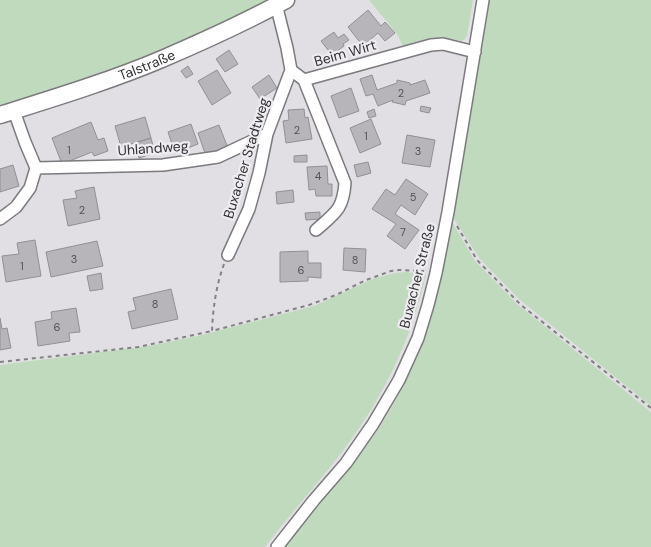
<svg xmlns="http://www.w3.org/2000/svg" width="651" height="547" font-family="'DM Sans',sans-serif">
<style>
.green{fill:#c0dabd}
.building{fill:#b7b5b9;stroke:#929094}
.lines{fill:none;stroke-linecap:round;stroke-linejoin:round}
.street-casing{stroke:#7c7a7e;stroke-width:14}
.secondary-casing{stroke:#7c7a7e;stroke-width:19}
.path{stroke:#818082;stroke-width:2;stroke-dasharray:4 4;stroke-linecap:butt}
.street{stroke:#fff;stroke-width:11}
.secondary{stroke:#fff;stroke-width:16}
.labels{text-anchor:middle;dominant-baseline:central;stroke-width:4.5;stroke-linejoin:round;paint-order:stroke}
.number-label{font-size:11px;fill:#535254}
.street-label{font-size:14px;fill:#323133;stroke:#eeecf0}
</style>
<rect width="100%" height="100%" fill="#e1dfe3"/>
<path class="green" d="M0,0H266L265,2L260,6L139,62L0,109Z
M369,0H473L467,36L464,40L461,41C438,36 424,39 403,46L397,34Z
M489,0H651V406L519,299L480,259L452,216Z
M452,222L475,261L516,303L651,412V547H284C315,507 350,470 379,428C403,392 423,349 434,308C442,279 446,251 452,222Z
M406,272L426,274C412,339 382,400 342,452C317,485 289,515 265,547H0V365L149,346L198,336L314,306L375,278L395,273Z"/>
<path class="building" d="M368,10L381,26L385,22L395,33L385,41L378,33L363,46L348,27Z
M334,32L338,38L344,34L349,40L343,44L344,46L332,55L321,41Z
M229,50L238,64L225,72L216,59Z
M188,66L193,74L186,78L181,71Z
M217,70L231,93L212,105L198,81Z
M269,75L277,88L260,99L252,87Z
M372,75L377,90L397,83V80L410,83V85L425,80L430,93L406,101L405,105L392,102L393,100L378,106L373,94L366,96L360,79Z
M351,88L359,111L339,118L331,96Z
M421,106L431,108L429,113L420,111Z
M304,109L305,118L308,117L312,139L286,143L283,121L289,120L288,110Z
M374,109L376,116L369,118L367,112Z
M145,117L151,138L121,147L115,126Z
M371,119L381,144L360,153L350,128Z
M91,122L98,140L104,138L108,151L94,156L92,152L62,164L52,138Z
M191,124L198,144L175,153L168,132Z
M219,125L228,148L206,156L198,133Z
M407,135L435,140L430,167L402,163Z
M151,138L155,153L139,158L135,143Z
M307,155V162H294V156Z
M368,162L371,173L357,177L354,165Z
M13,165L19,186L0,192V169Z
M327,166L328,184H332V196H316L315,189L309,190L307,167Z
M406,179L428,194L415,215L401,205L395,214L419,230L405,249L387,236L396,224L372,209L386,189L395,195Z
M94,187L100,219L68,226L63,200L77,198L75,191Z
M293,190L294,202L277,204L276,192Z
M320,212V219L306,220L305,213Z
M35,240L41,276L6,282L2,256L19,254L17,243Z
M97,241L103,266L51,277L46,252Z
M344,248L366,249L365,272L343,270Z
M308,251V263H321V278L308,277V281L280,282V252Z
M101,273L103,289L90,291L87,276Z
M171,289L178,319L132,329L128,312L136,310L133,298Z
M76,308L80,332L69,333L70,341L38,346L35,322L52,319L51,312Z
M0,318L2,329L7,328L11,348L0,350Z"/>
<g class="lines">
<defs>
<path id="street" d="M275,0L287,48L291,70L304,80L431,45L443,44L475,52
M304,80L345,183C343,210 335,213 316,230
M36,168L163,165L218,157L267,134
M0,219L16,207L30,188L36,168L25,142L14,111
M228,255L249,209L259,173L267,134L291,70
M277,547L314,500L346,463L373,424L399,380L418,338L428,305L436,273L448,212L483,0"/>
<g id="secondary">
<path id="s1" d="M0,115C54,98 110,81 162,59C204,41 246,22 286,0"/>
</g>
</defs>
<use href="#street" class="street-casing"/>
<use href="#secondary" class="secondary-casing"/>
<path class="path" d="M457,226L477,260L521,305L651,408
M224,264C216,286 213,308 212,331L309,305L336,295L366,280L391,271L399,270L424,271
M0,362L138,347L212,331"/>
<use href="#street" class="street"/>
<use href="#secondary" class="secondary"/>
</g>
<g class="labels">
<g class="number-label">
<text x="401" y="93">2</text>
<text x="297" y="130">2</text>
<text x="366" y="136">1</text>
<text x="69" y="150">1</text>
<text x="418" y="151">3</text>
<text x="318" y="176">4</text>
<text x="413" y="197">5</text>
<text x="82" y="210">2</text>
<text x="403" y="232">7</text>
<text x="74" y="259">3</text>
<text x="355" y="260">8</text>
<text x="22" y="266">1</text>
<text x="301" y="270">6</text>
<text x="155" y="304">8</text>
<text x="57" y="327">6</text>
</g>
<g class="street-label">
<text transform="translate(345 53) rotate(-16)">Beim Wirt</text>
<text stroke="none"><textPath href="#s1" startOffset="155">Talstraße</textPath></text>
<text transform="translate(153 148) rotate(-4)">Uhlandweg</text>
<text transform="translate(246 158) rotate(-73)">Buxacher Stadtweg</text>
<text transform="translate(417 276) rotate(-76)">Buxacher Straße</text>
</g>
</g>
</svg>
